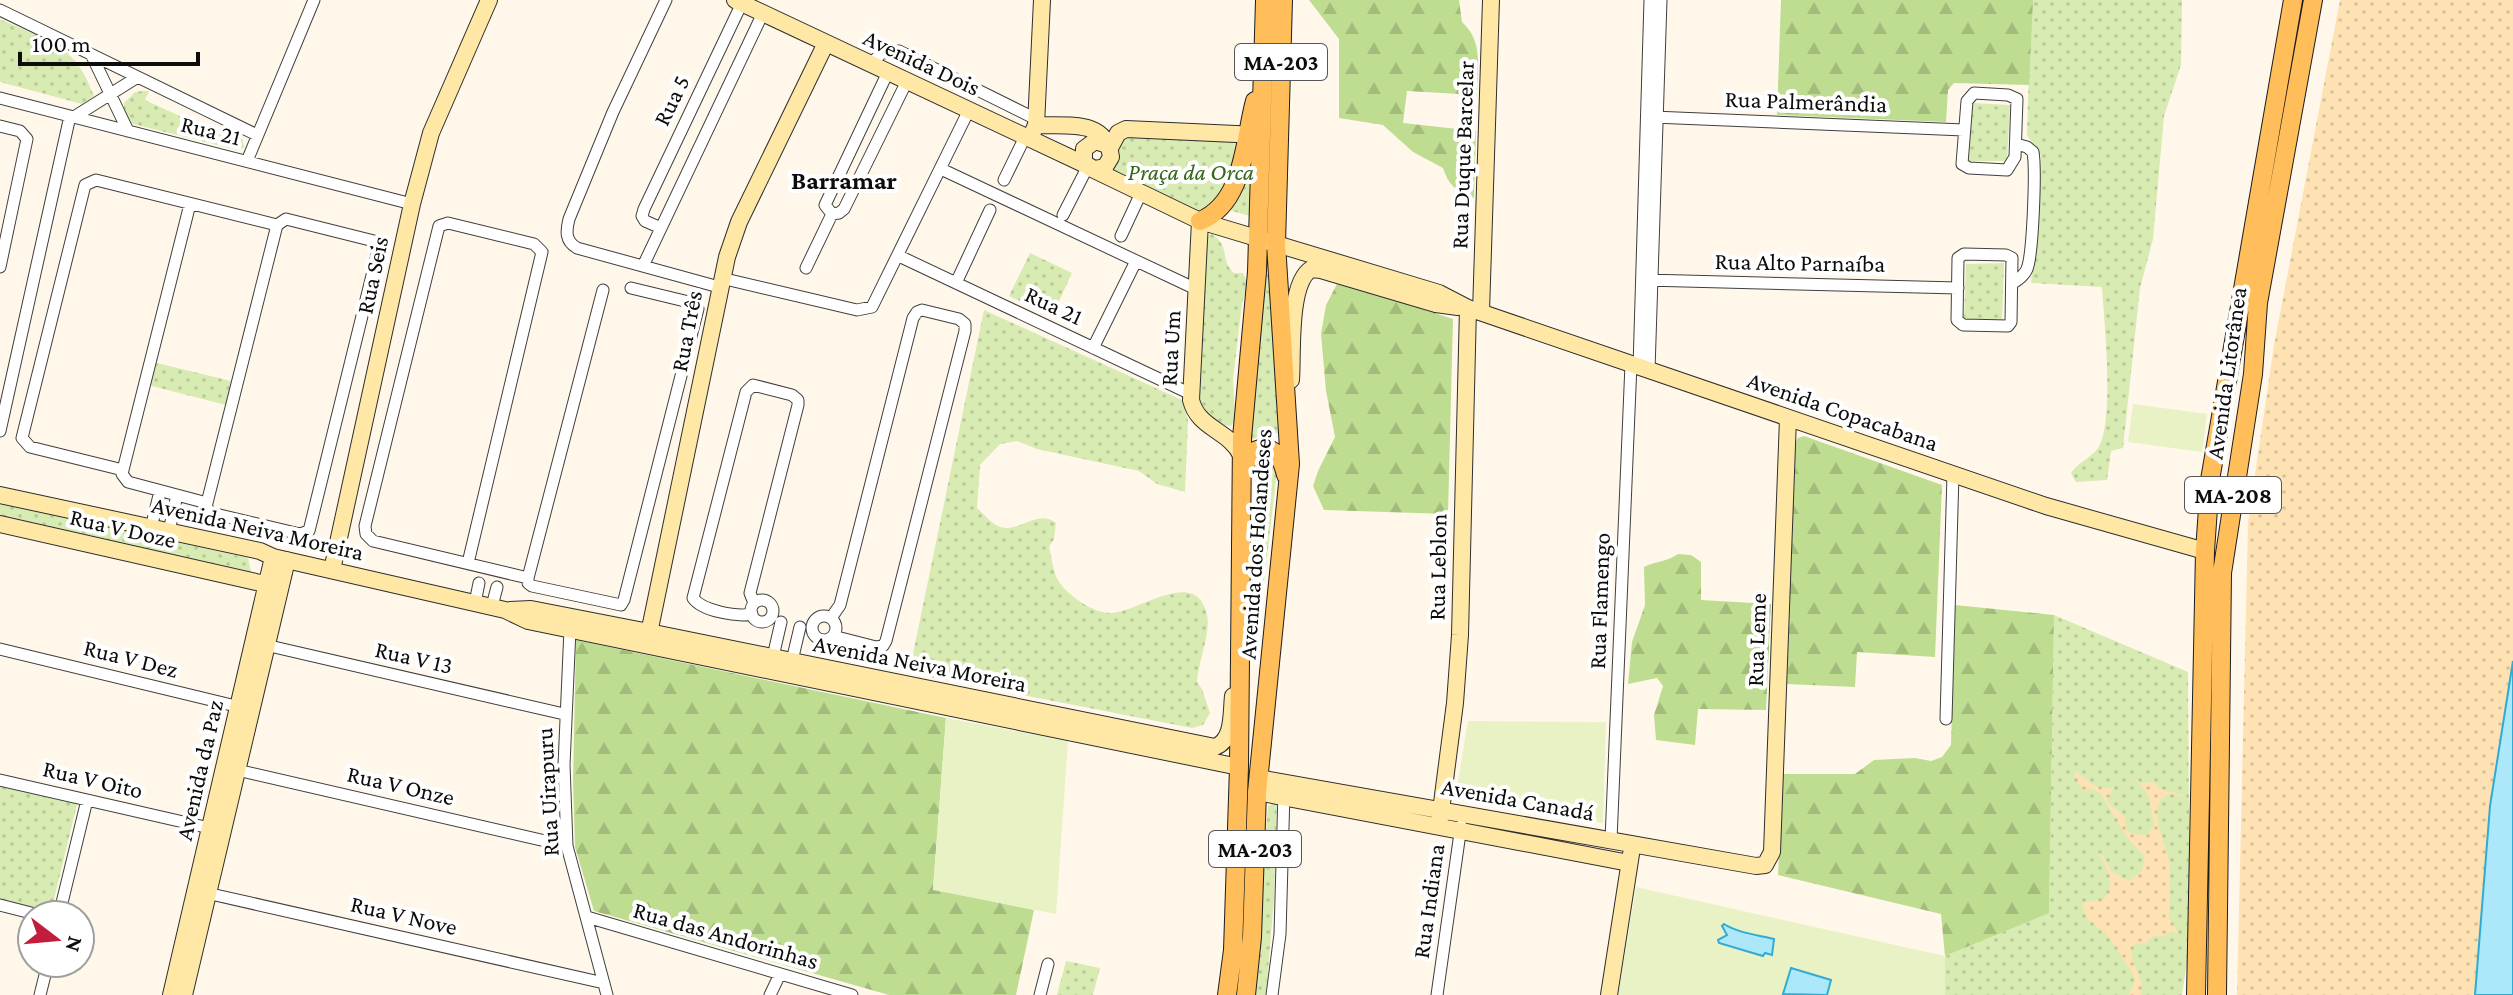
<svg xmlns="http://www.w3.org/2000/svg" width="2513" height="995" font-family="'Crimson Pro',serif">
<style>
.grass{fill:url(#grass-dots)}
.forest{fill:url(#forest-firs)}
.sand{fill:url(#sand-dots)}
.pitch{fill:#e9f2c4}
.water{fill:#ace8f9;stroke:#2fabd4;stroke-width:2}
.lines{fill:none;stroke-linecap:round;stroke-linejoin:round}
.street-casing{stroke:#3f3f3f;stroke-width:13}
.secondary-casing{stroke:#2e2e2e;stroke-width:18}
.primary-casing{stroke:#1d1d1d;stroke-width:20}
.street{stroke:#fff;stroke-width:11}
.secondary{stroke:#ffe8a5;stroke-width:16}
.primary{stroke:#ffbe5a;stroke-width:18}
.labels{text-anchor:middle;dominant-baseline:central;stroke-width:8;stroke-linejoin:round;paint-order:stroke}
.shield{fill:#fff;stroke:#555;stroke-width:2}
.shield-label{font-size:22px;font-weight:bold;fill:#0c0c0c}
.street-label{font-size:24px;fill:#0c0c0c;stroke:#fff}
.park-label{font-size:24px;font-style:italic;fill:#356619;stroke:#fff}
.neighbourhood-label{font-size:26px;font-weight:bold;fill:#0c0c0c;stroke:#fff}
</style>
<defs>
<pattern id="grass-dots" width="8" height="8" patternUnits="userSpaceOnUse" patternTransform="scale(2)"><rect width="8" height="8" fill="#d8ebb2"/><path d="M2 2h.1M6 6h.1" fill="none" stroke="#b8c898" stroke-width="1.8" stroke-linecap="round"/></pattern>
<pattern id="forest-firs" width="22" height="20" patternUnits="userSpaceOnUse" patternTransform="scale(2)"><rect width="22" height="20" fill="#bedd91"/><path d="M5 1l3.5 6h-7zM16 11l3.5 6h-7z" fill="#a2bc7c"/></pattern>
<pattern id="sand-dots" width="8" height="8" patternUnits="userSpaceOnUse" patternTransform="scale(2)"><rect width="8" height="8" fill="#fee2b3"/><path d="M2 2h.1M6 6h.1" fill="none" stroke="#d8c199" stroke-width="1.8" stroke-linecap="round"/></pattern>
</defs>
<rect width="100%" height="100%" fill="#fff8ea"/>
<path class="grass" d="M2031,0H2182L2181,65L2164,116L2153,239L2140,288L2123,448L2111,451L2107,480L2076,482L2071,473C2078,462 2091,458 2098,448C2115,422 2104,320 2102,287L2031,283L2041,156L2027,135Z
M0,19C47,41 75,43 94,96L82,104L0,82Z
M142,91H149L145,100L238,143L242,138L244,147L237,150L129,123L124,110V103L135,92Z
M1972,103L2010,105L2007,161H1969Z
M1120,136L1235,141C1233,165 1226,211 1195,210L1117,174L1113,169Z
M1253,153L1250,216L1225,209Z
M1212,234C1231,247 1219,259 1234,273H1243L1248,284L1242,303L1233,379L1235,419L1231,426C1206,423 1204,414 1195,392L1205,237Z
M1030,253L1072,273L1052,316L1009,296Z
M2004,263L2002,320H1964L1966,264Z
M1269,272L1278,433L1260,435L1248,443L1263,280Z
M984,310L1182,400L1188,420L1185,492L1157,484L1139,471L1037,449L1017,441L1000,444L980,465L977,508C983,513 989,521 996,525C1017,537 1036,507 1056,523L1054,539L1049,547C1052,557 1053,574 1059,582C1070,597 1093,613 1111,613C1137,613 1197,565 1207,615C1211,632 1198,663 1197,682L1202,689L1210,713L1203,725L1192,728L909,673Z
M157,363L231,381L226,405L152,386L149,384L153,366Z
M1264,457L1269,458L1277,471L1256,652H1249L1256,463Z
M0,503L248,558L252,576L0,517Z
M2054,615L2188,672L2190,943L2182,995H1944L1945,956L2049,912Z
M0,785L77,804L51,912L0,900Z
M1277,802L1274,898L1266,995H1253L1268,806Z
M1066,961L1100,968L1093,995H1057Z"/>
<path class="forest" d="M1309,0H1459L1462,22C1484,42 1477,67 1477,95L1407,91L1403,123L1476,131L1474,198C1457,192 1449,186 1443,168L1413,152L1383,125L1339,118V39Z
M1781,0H2033L2029,85L1954,83L1948,90L1946,122L1777,115Z
M1338,282L1453,319L1448,514L1324,510L1313,486L1318,471L1335,437L1326,391L1321,334L1326,305Z
M1804,436L1942,485L1935,657L1857,652L1855,687L1787,684L1795,443L1798,438Z
M1678,554L1691,555L1701,562V600L1771,604L1766,710L1698,709L1695,745L1656,740L1654,715L1663,686L1657,678L1628,684L1632,642L1645,605L1644,567C1656,561 1667,562 1678,554Z
M1955,605L2054,615L2049,913L1945,956L1941,914L1778,875L1783,774H1855L1874,760L1915,758L1931,761L1942,757L1951,745Z
M576,640L946,718L933,889L1034,910L1016,995H889L594,911L575,847L573,781Z"/>
<path class="sand" d="M2340,0H2513V661L2490,806L2475,995H2237L2248,523L2274,345Z
M2076,771L2094,786L2109,789L2114,785L2107,802L2125,817L2127,831L2132,834L2147,835L2154,826L2148,794L2134,778L2141,783L2154,782L2159,788L2187,797L2169,794L2161,799L2157,808L2158,824L2170,864L2169,917L2179,934L2172,931L2163,937L2157,935C2147,938 2149,946 2137,943L2132,947C2128,966 2146,976 2141,995H2129L2135,980L2133,974L2107,935L2086,918L2082,905L2085,902L2104,899C2116,886 2107,868 2099,854V849L2111,871L2129,881L2142,871L2145,857L2126,836L2101,794L2091,788L2084,792L2074,776Z"/>
<path class="pitch" d="M2133,404L2207,414L2202,452L2128,442Z
M946,718L1068,741L1056,914L933,890Z
M1468,721L1606,722L1603,823L1455,799Z
M1636,887L1945,956V995H1618Z"/>
<path class="water" d="M2513,661V995H2475L2490,806Z
M1724,924C1738,933 1758,935 1774,939L1772,955L1765,953L1763,956L1719,943L1718,940L1727,935L1722,926Z
M1791,968L1831,980L1827,995L1783,994Z"/>
<g class="lines">
<defs>
<path id="street" d="M666,0L613,112L569,219C566,231 565,241 577,248L719,287
M0,10L257,135
M92,56L128,131
M870,64L882,53L899,51L1036,119
M888,72L825,205L832,214L839,213L844,209L907,81
M1974,93L2008,95L2017,99L2015,157L2007,170L1969,168L1962,164L1967,101Z
M0,98L412,204
M74,117L136,78
M1653,117L1964,130
M0,126L20,131L27,139L0,267
M247,161L314,0
M941,169L1196,289
M1004,180L1025,137
M190,204L122,474L128,482L207,503
M1063,215L1088,166
M661,228L645,221L642,216L644,209L742,3
M1121,236L1141,193
M1964,254L2006,255L2012,258L2011,322L2008,326L1963,325L1957,320L1958,258Z
M899,256L1191,394
M643,266L763,13
M806,268L832,214
M721,278L857,310L872,307L969,110
M1646,280L1958,288
M956,283L990,210
M2013,283C2019,279 2024,276 2027,269C2033,254 2036,169 2033,152L2027,147L2016,144
M1093,348L1136,261
M1639,367L1650,0
M1649,370L1661,0
M0,431L70,116
M123,470L30,447L22,438L85,185L96,180L277,225L286,219L374,241L378,245V251L309,531L300,534L211,513L206,507L277,225
M151,528L160,491
M169,531L177,495
M468,563L542,252L534,244L448,223L439,226L365,526L366,534L373,541L528,578V583L532,586L621,605L624,600L698,309L693,303L631,288
M528,578L603,290
M751 611a11 11 0 1 1 22 0a11 11 0 1 1-22 0Z
M475,603L479,583
M492,606L497,587
M752,614C737,617 702,611 693,598L746,392L753,385L792,395L798,400V405L750,593L754,603
M812 628a12 12 0 1 1 24 0a12 12 0 1 1-24 0Z
M831,618L840,605L913,318L917,312L922,310L959,319L965,324V331L886,641L883,646L876,647L833,636
M570,629L564,765L567,846L607,995
M261,644L564,714
M0,649L244,708
M772,661L781,622
M791,665L800,627
M1946,719L1953,474
M233,769L567,846
M0,780L214,829
M1611,840L1631,364
M202,892L604,983
M0,905L39,915
M59,915L87,800
M587,917L852,995
M40,995L48,963
M770,995L780,974
M1040,995L1048,964
M1272,995L1280,934L1284,792
M1437,995L1461,826"/>
<path id="secondary" d="M735,0L1088,166
M1036,125C1067,127 1106,118 1111,157L1105,167L1094,169L1084,163V149L1095,141L1107,145
M1032,134L1036,125L1042,0
M1110,148L1118,133L1126,129L1258,135
M1090,168L1200,221L1439,293L1468,308L2046,506L2205,551
M1200,221L1191,400C1198,429 1229,430 1241,455
M1481,312L1491,0
M1291,380C1293,353 1288,284 1311,269L1321,270L1436,304L1458,307
M0,495L260,551L273,557L505,610L528,621L1239,767
M0,524L256,582L267,584L275,582
M332,570L412,204L431,133L489,0
M510,610L531,609L649,632L1215,747C1234,740 1231,713 1233,696
M647,643L727,257L739,222L826,43
M1258,778L1756,866L1765,865L1772,852L1788,418
M1257,792L1629,863
M1439,826L1455,703L1460,635L1468,308
M171,995L273,557
M184,995L287,560
M1609,995L1631,854"/>
<path id="primary" d="M1200,221C1245,202 1244,141 1255,101
M1243,469L1251,453C1271,441 1282,456 1286,475
M1227,995L1233,950L1239,767L1242,438L1257,272L1265,0
M1246,995L1252,937L1257,792L1290,464L1276,244L1283,0
M2196,995L2205,551L2210,480L2293,0
M2217,995L2222,573L2253,374L2258,303L2313,0"/>
</defs>
<use href="#street" class="street-casing"/>
<use href="#secondary" class="secondary-casing"/>
<use href="#primary" class="primary-casing"/>
<use href="#street" class="street"/>
<use href="#secondary" class="secondary"/>
<use href="#primary" class="primary"/>
</g>
<g class="labels">
<g class="shield">
<rect x="1235" y="44" width="92" height="36" rx="6"/>
<rect x="2185" y="477" width="96" height="36" rx="6"/>
<rect x="1209" y="831" width="92" height="36" rx="6"/>
</g>
<g class="shield-label">
<text x="1281" y="62">MA-203</text>
<text x="2233" y="495">MA-208</text>
<text x="1255" y="849">MA-203</text>
</g>
<g class="street-label">
<text transform="translate(922 62) rotate(25)">Avenida Dois</text>
<text transform="translate(671 100) rotate(-64)">Rua 5</text>
<text transform="translate(1806 101) rotate(2)">Rua Palmerândia</text>
<text transform="translate(211 130) rotate(14)">Rua 21</text>
<text transform="translate(1462 155) rotate(-88)">Rua Duque Barcelar</text>
<text transform="translate(1800 262) rotate(1)">Rua Alto Parnaíba</text>
<text transform="translate(372 275) rotate(-78)">Rua Seis</text>
<text transform="translate(1054 305) rotate(25)">Rua 21</text>
<text transform="translate(686 331) rotate(-79)">Rua Três</text>
<text transform="translate(1170 348) rotate(-87)">Rua Um</text>
<text transform="translate(2226 373) rotate(-82)">Avenida Litorânea</text>
<text transform="translate(1843 411) rotate(19)">Avenida Copacabana</text>
<text transform="translate(123 528) rotate(13)">Rua V Doze</text>
<text transform="translate(258 528) rotate(13)">Avenida Neiva Moreira</text>
<text transform="translate(1255 544) rotate(-86)">Avenida dos Holandeses</text>
<text transform="translate(1437 567) rotate(-89)">Rua Leblon</text>
<text transform="translate(1599 601) rotate(-88)">Rua Flamengo</text>
<text transform="translate(1756 640) rotate(-88)">Rua Leme</text>
<text transform="translate(414 657) rotate(13)">Rua V 13</text>
<text transform="translate(131 658) rotate(14)">Rua V Dez</text>
<text transform="translate(920 663) rotate(11)">Avenida Neiva Moreira</text>
<text transform="translate(199 770) rotate(-77)">Avenida da Paz</text>
<text transform="translate(93 779) rotate(13)">Rua V Oito</text>
<text transform="translate(401 785) rotate(13)">Rua V Onze</text>
<text transform="translate(547 792) rotate(-93)">Rua Uirapuru</text>
<text transform="translate(1518 799) rotate(10)">Avenida Canadá</text>
<text transform="translate(1428 901) rotate(-82)">Rua Indiana</text>
<text transform="translate(404 915) rotate(13)">Rua V Nove</text>
<text transform="translate(726 935) rotate(16)">Rua das Andorinhas</text>
</g>
<g class="park-label">
<text x="1191" y="171">Praça da Orca</text>
</g>
<g class="neighbourhood-label">
<text x="844" y="180">Barramar</text>
</g>
</g>
<g transform="translate(56 939) rotate(106)"><circle r="38" fill="#ffffff" stroke="#9e9e9e" stroke-width="2"/>
<path d="M0-6L14 30L0 20L-14 30Z" fill="#c21d3d"/>
<text y="-12" font-size="22" font-weight="bold" text-anchor="middle" fill="#0c0c0c">N</text>
</g>
<path d="M20 52v12h178v-12" fill="none" stroke="#0c0c0c" stroke-width="4"/>
<text x="32" y="52" font-size="24" fill="#0c0c0c" stroke="#ffffff" stroke-width="6" paint-order="stroke">100 m</text>
</svg>
